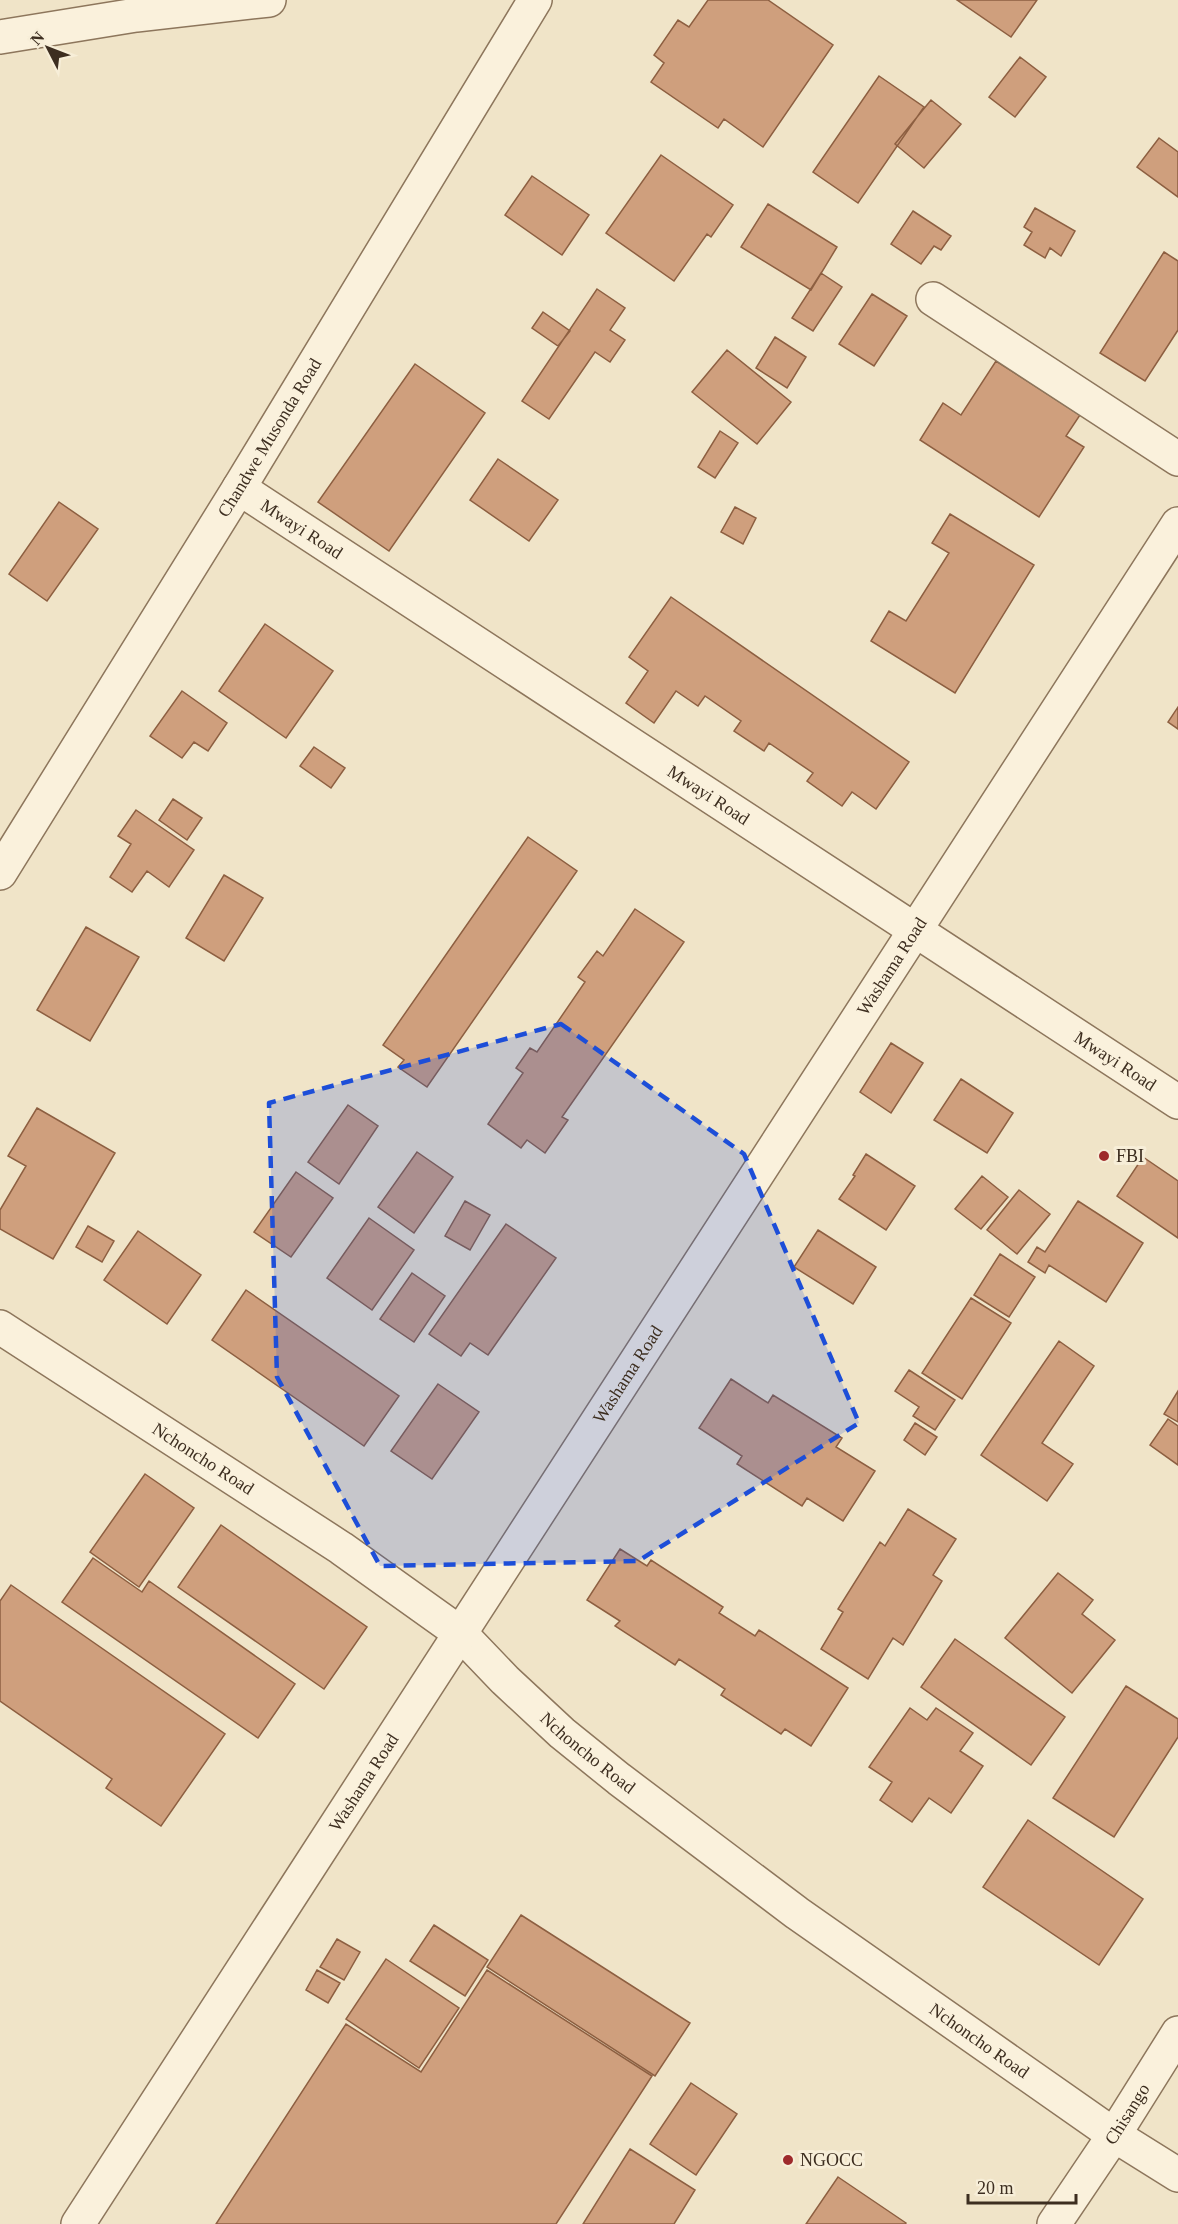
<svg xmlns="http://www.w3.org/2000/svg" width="1178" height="2224" font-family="'Times New Roman',serif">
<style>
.building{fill:#cf9f7d;stroke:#8d5f41;stroke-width:1.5}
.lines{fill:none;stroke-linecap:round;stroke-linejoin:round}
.minor-casing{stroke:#8d765c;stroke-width:36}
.minor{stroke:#faf1dc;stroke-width:33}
.marked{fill:#1d4ed8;fill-opacity:0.2;stroke:#1d4ed8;stroke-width:4.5;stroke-dasharray:12 8;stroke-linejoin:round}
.poi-dot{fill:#9e2a2b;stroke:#f7eed8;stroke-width:2}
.labels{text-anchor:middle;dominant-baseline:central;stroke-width:6;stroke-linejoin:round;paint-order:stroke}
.street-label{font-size:18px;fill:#3d2e20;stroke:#f7eed8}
.poi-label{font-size:18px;fill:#3d2e20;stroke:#f7eed8;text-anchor:start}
</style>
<rect width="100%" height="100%" fill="#f0e4c8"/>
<path class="building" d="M708,0H768L833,45L763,147L724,119L718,128L651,82L664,63L654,55L678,20L689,27Z
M957,0H1037L1011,37Z
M1020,57L1046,77L1015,117L989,97Z
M879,76L924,107L858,203L813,172Z
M931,100L961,124L924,168L895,144Z
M1159,138L1178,152V197L1137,167Z
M661,155L733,205L711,237L707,234L674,281L606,233Z
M532,176L589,215L562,255L505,215Z
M768,204L837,247L811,290L741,247Z
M1035,208L1075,231L1061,256L1050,248L1045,258L1024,245L1032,232L1024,227Z
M913,211L951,236L941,250L934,246L921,264L891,244Z
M1164,252L1178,261V330L1145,381L1100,353Z
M821,273L842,287L813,331L792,318Z
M597,289L625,308L610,330L625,340L610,362L595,352L549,419L522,401Z
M872,294L907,316L874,366L839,344Z
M543,312L570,331L558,346L532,328Z
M775,337L806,357L787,388L756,368Z
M727,350L791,402L757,444L692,392Z
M996,361L1080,415L1066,436L1084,447L1039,517L920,440L943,403L961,415Z
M415,364L485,413L389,551L318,502Z
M720,431L738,443L715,478L698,467Z
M498,459L558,500L529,541L470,500Z
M59,502L98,529L47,601L9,574Z
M735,507L756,518L743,544L721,532Z
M950,514L1034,565L955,693L871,641L889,611L906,621L949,553L932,543Z
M671,597L909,762L876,809L852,792L842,806L807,781L813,773L769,743L764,751L734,731L741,721L705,696L698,706L676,691L654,723L626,703L648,671L629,657Z
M265,624L333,671L286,738L219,691Z
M182,691L227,723L208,751L194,742L182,758L150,736Z
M1178,707V729L1168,722Z
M314,747L345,768L331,788L300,766Z
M173,799L202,818L187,840L159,820Z
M136,810L194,850L169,887L147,871L132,892L110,877L131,844L118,836Z
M528,837L577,871L427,1087L398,1067L404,1060L383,1045Z
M224,875L263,898L224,961L186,938Z
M635,909L684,942L562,1117L568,1120L545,1153L527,1140L521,1148L488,1124L523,1073L516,1068L530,1048L537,1052L585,982L578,977L597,951L603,956Z
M86,927L139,957L90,1041L37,1010Z
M891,1043L923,1063L891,1113L860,1092Z
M961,1079L1013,1113L987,1153L934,1120Z
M348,1105L378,1126L339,1184L308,1162Z
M37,1108L115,1153L53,1259L0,1229V1210L26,1166L8,1156Z
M417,1152L453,1177L414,1233L378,1207Z
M866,1154L915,1186L886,1230L839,1199L855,1176L853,1175Z
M1143,1157L1178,1181V1238L1117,1196Z
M296,1172L333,1198L291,1257L254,1232Z
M982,1176L1008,1197L981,1229L955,1209Z
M1019,1190L1050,1214L1017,1254L987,1230Z
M465,1201L490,1215L470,1250L445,1236Z
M1078,1201L1143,1243L1106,1302L1049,1265L1045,1273L1028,1262L1037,1247L1045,1252Z
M369,1218L414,1250L372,1310L327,1278Z
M506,1224L556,1258L488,1355L470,1343L461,1356L429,1334Z
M88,1226L114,1241L102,1262L76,1247Z
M818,1230L876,1267L853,1304L794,1267Z
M138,1231L201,1275L167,1324L104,1280Z
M1000,1254L1035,1277L1009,1317L974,1295Z
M412,1273L445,1296L414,1342L380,1319Z
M246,1290L399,1396L364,1446L212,1340Z
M971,1298L1011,1323L962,1399L922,1373Z
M1059,1341L1094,1366L1042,1443L1073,1464L1047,1501L981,1455Z
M909,1370L955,1400L935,1430L913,1416L919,1407L895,1391Z
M731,1379L768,1403L773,1395L842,1438L836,1447L875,1471L843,1521L807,1498L802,1506L737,1464L742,1456L699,1428Z
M438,1384L479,1412L432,1479L391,1451Z
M1178,1391V1422L1164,1414Z
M1168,1419L1178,1426V1465L1150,1445Z
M915,1423L937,1437L925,1455L904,1440Z
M145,1474L194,1508L139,1587L90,1552Z
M908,1509L956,1539L933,1575L942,1581L903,1645L893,1638L868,1679L821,1649L843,1612L838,1609L880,1542L885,1546Z
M221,1525L367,1627L324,1689L178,1587Z
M620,1549L647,1566L651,1560L723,1607L719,1613L755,1636L759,1630L848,1688L811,1746L785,1729L781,1734L721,1695L725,1689L679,1659L675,1665L615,1626L620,1621L587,1600Z
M93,1558L142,1592L149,1581L295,1684L258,1738L62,1602Z
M1058,1573L1093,1600L1082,1614L1115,1640L1072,1693L1005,1638Z
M11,1585L225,1734L161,1826L106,1788L112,1779L0,1701V1601Z
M955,1639L1065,1717L1031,1765L921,1687Z
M1126,1686L1178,1719V1737L1114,1837L1053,1798Z
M910,1708L927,1720L936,1708L973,1733L960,1751L983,1766L951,1813L929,1798L912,1822L880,1800L892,1782L869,1767Z
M1028,1820L1143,1899L1099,1965L983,1887Z
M521,1915L690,2023L655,2076L487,1967Z
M434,1925L488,1960L465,1996L410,1961Z
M337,1939L360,1952L344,1980L320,1967Z
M386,1959L459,2008L419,2068L346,2019Z
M317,1970L340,1983L328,2003L306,1990Z
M487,1970L652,2076L556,2224H216L346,2024L421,2072Z
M691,2083L737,2114L696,2175L650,2144Z
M630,2149L695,2190L674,2224H583Z
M838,2177L906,2223L905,2224H806Z"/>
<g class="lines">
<defs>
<g id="minor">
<path d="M0,37L136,15L269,0"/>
<path d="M933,299L1178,459"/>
<path id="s1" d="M239,488L1178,1102"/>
<path id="s2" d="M0,873L239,488L535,0"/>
<path id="s3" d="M0,1327L341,1548L460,1633L505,1680L562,1733L619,1779L797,1913L1114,2135L1178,2175"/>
<path id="s4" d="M78,2224L1178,524"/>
<path id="s5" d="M1054,2224L1114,2135L1178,2033"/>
</g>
</defs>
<use href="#minor" class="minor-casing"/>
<use href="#minor" class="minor"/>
</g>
<path class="marked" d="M561,1024L744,1154L859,1423L638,1561L380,1566L277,1377L269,1103Z"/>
<g class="poi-dot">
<circle cx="1104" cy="1156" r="6"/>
<circle cx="788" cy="2160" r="6"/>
</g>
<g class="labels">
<g class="street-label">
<text stroke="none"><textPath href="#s2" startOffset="512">Chandwe Musonda Road</textPath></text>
<text stroke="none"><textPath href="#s1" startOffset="75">Mwayi Road</textPath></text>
<text stroke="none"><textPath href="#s1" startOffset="561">Mwayi Road</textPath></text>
<text stroke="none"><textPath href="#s4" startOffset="1498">Washama Road</textPath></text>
<text stroke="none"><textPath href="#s1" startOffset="1047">Mwayi Road</textPath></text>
<text stroke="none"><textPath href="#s4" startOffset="1012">Washama Road</textPath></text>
<text stroke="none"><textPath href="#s3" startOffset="242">Nchoncho Road</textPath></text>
<text stroke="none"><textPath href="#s3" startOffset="728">Nchoncho Road</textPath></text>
<text stroke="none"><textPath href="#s4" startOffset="526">Washama Road</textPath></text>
<text stroke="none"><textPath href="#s3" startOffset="1214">Nchoncho Road</textPath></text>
<text stroke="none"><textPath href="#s5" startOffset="132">Chisango</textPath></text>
</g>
<g class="poi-label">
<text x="1116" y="1156">FBI</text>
<text x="800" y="2160">NGOCC</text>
</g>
</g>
<g transform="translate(48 48) rotate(312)" stroke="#f7eed8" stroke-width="4.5" paint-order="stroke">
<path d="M0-4.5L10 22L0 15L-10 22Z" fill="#3d2e20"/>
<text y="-9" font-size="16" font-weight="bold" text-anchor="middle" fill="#3d2e20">N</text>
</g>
<path d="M968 2194v9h108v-9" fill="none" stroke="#3d2e20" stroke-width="3"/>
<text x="977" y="2194" font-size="18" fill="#3d2e20" stroke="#f7eed8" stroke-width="4.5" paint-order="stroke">20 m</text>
</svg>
